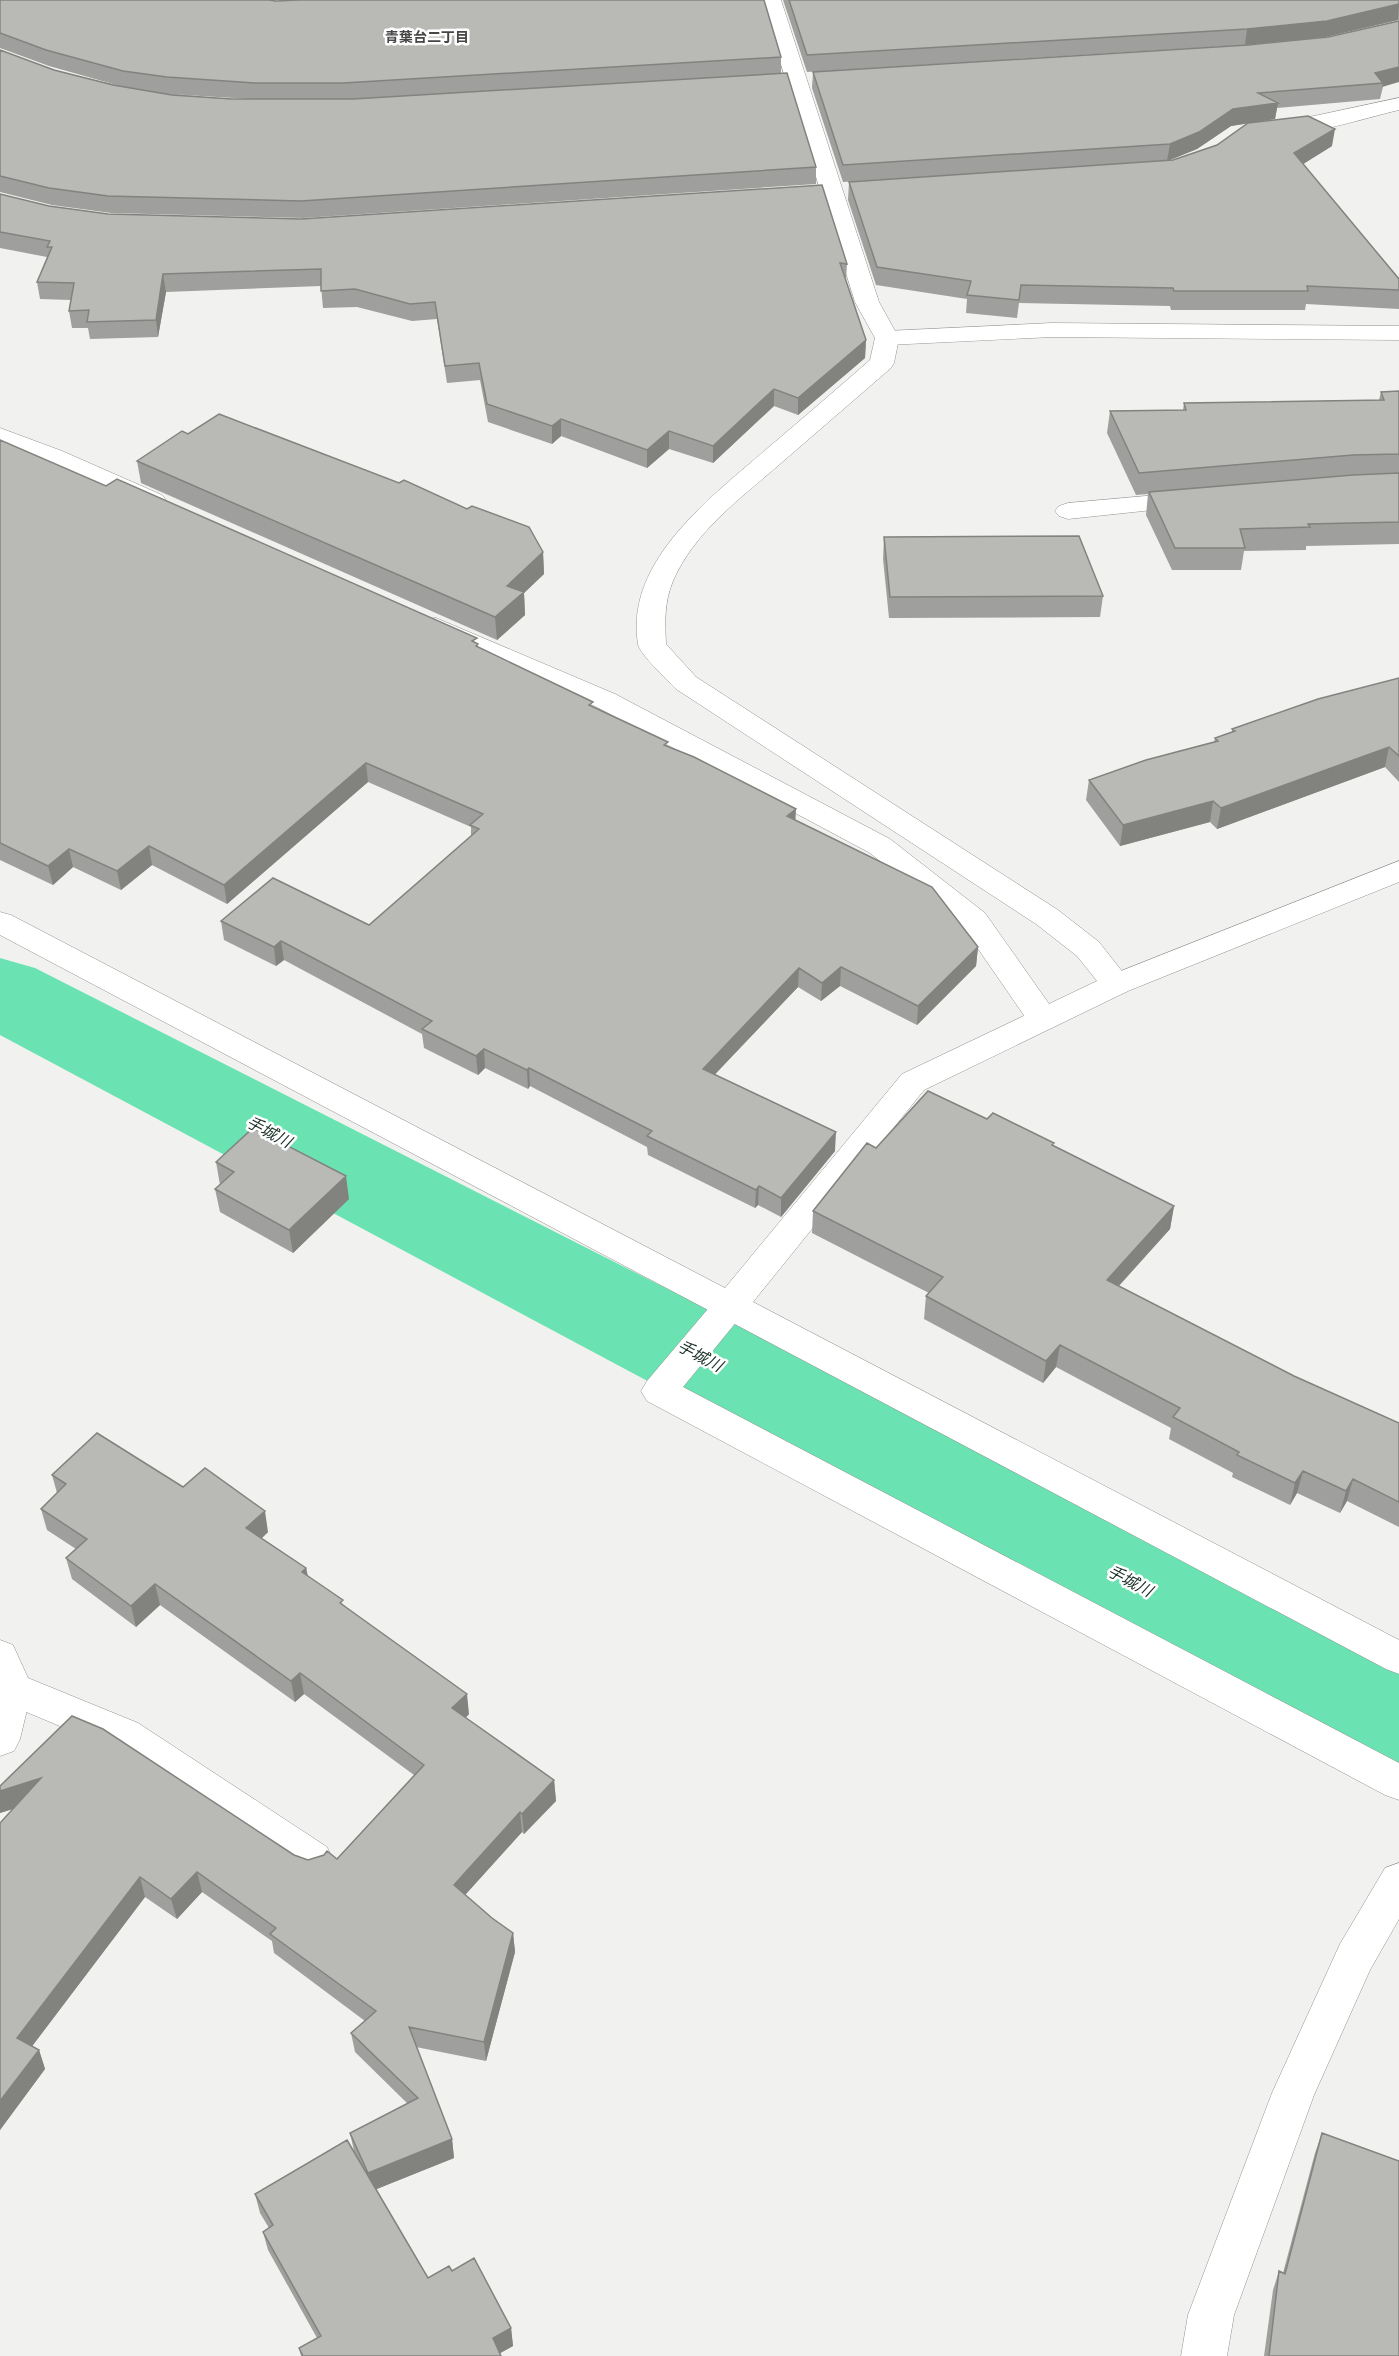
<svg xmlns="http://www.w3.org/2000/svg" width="1399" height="2356" font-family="'Public Sans','Noto Sans JP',sans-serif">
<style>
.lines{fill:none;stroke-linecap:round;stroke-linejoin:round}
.river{fill:#6be2b2;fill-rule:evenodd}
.street-casing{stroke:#929390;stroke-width:1}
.secondary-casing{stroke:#929390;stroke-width:1}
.street{fill:#fff;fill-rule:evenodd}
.secondary{fill:#fff;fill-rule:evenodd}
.wall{fill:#9f9f9d;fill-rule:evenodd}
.shaded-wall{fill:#82827f}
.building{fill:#b9b9b6;stroke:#82827f;stroke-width:1.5}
.labels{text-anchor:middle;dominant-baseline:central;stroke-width:5;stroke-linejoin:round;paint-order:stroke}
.far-neighbourhood-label{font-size:14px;font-weight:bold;fill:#474846;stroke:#fff}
.water-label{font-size:16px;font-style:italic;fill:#1a2f26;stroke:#fff}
</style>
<rect width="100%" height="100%" fill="#f1f2ef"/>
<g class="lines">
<path class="river" d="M0,958L35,968L1399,1660V1775L1355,1759L0,1035Z"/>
<defs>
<path id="street" d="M1399,98V110C1368,117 1298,140 1269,133L1266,128L1269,123L1314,116Z
M1052,323L1399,326V340L1052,337L887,345L879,343L875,338L879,333L887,331Z
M0,428L62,451L162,495L166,500L162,505L153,508L144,505L0,445Z
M1191,492L1200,495L1204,500L1200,505L1068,519L1059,516L1055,511L1059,506L1068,503Z
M436,618L615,694L890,839L985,913L1054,1011L1059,1019L1054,1027L1043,1030L1032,1027L963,927L870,853L595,706L426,632L422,626L426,620Z
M1399,861V882L1128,991L1117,995L1106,991L1102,984L1106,977Z
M730,1293L742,1297L747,1306L742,1315L683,1387L1399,1763V1800L1385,1795L647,1401L641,1391L647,1381L718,1297Z
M13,1673L27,1677L32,1689L20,1739L14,1751L0,1756V1677Z
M1399,1863V1919L1370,1970L1314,2095L1234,2315L1227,2356H1181L1188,2315L1272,2093L1340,1944L1385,1868Z"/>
<path id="secondary" d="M761,0H781L879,302L899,338L894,363L891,368C854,400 817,432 780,464C741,498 694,532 673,581C664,602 665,623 666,644L696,677L1058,910L1099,942L1132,984L1128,991L924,1090L753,1302L1399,1640V1674L1386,1669L0,935V912L11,915L725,1288L902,1074L1097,981L1077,956L1036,924L676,689C667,679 640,655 638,644C624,560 714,495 769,447C803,418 837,389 870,360L875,338L855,302Z
M0,1640L13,1645L28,1678L138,1723L327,1847L333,1860L327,1873L313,1878L299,1873L110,1747L0,1701Z"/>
</defs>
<use href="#street" class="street-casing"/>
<use href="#secondary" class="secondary-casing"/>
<use href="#street" class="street"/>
<use href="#secondary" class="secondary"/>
</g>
<path class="wall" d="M0,0L781,57V73L816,167V184L303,218L111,213L52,205L0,192V50L54,70L120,86L49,66L0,48ZM169,94L250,99H232Z
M783,0H1399V20L1325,37L1245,45L807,72Z
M1399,21L1380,99L1277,108L1275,119L1231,126L1197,149L1168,161L1332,146L1303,164L1399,279V309L1306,304L1305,310H1171L1170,306L1019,303L1017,318L966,313L967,299L876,285L848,200L849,182L1091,166L843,182L812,88L813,72L1248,45L1328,37Z
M0,194L49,206L108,214L301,219L847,264L846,280L866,340L865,358L798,415L774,406L713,463L669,449L647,468L561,436L552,444L488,422L480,380L447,383L437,319L412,321L357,307L323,308L321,286L166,292L158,337L90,339L88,328H72L69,311L71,300L40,299L37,282L47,257L0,248Z
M1399,391V544L1306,546V550L1244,551L1241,570H1172L1146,515L1148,494L1136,495L1107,433L1110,411L1183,410L1184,403L1379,400L1381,392Z
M188,434L543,552L544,574L524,593L525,615L497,640L141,483L137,461Z
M0,440L106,486L478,644V647L668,746L795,820L978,947L976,966L917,1025L840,986L821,1001L798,987L715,1074L835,1151L781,1217L758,1205L755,1208L648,1155L647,1147L530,1086L528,1089L485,1068L478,1075L424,1048L422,1034L284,960L276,966L224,940L221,921L369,925L471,836V827L368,782L227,904L152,865L121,890L73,867L53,885L0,860Z
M884,537L1103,596L1100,617L889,618L883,559Z
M1399,678V782L1385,767L1217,829L1210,822L1120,846L1086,800L1089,780L1214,742L1215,738L1232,732V729Z
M987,1119L1054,1146L1174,1206L1170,1229L1119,1286L1294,1376L1399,1423V1527L1347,1501L1340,1513L1297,1493L1290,1505L1232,1477L1233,1473L1169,1439L1171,1428L1056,1367L1043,1383L924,1319L926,1296L929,1293L812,1233L813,1211L876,1148Z
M216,1162L349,1199L293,1253L220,1212L215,1189L220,1185Z
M52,1475L183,1487L268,1532L262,1538L306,1568L308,1576L344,1605L469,1714L466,1718L554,1780L556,1801L524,1834L522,1832L465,1895L492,1918L513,1933L515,1952L486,2061L416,2047L452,2139L454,2158L376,2189L428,2278L452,2271L511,2328L513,2346L500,2353L501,2356H301L299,2348L317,2338L268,2250L263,2232L269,2228L260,2213L255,2194L354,2151L350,2133L408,2104L355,2052L351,2033L365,2021L274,1953L272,1941L202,1892L177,1919L145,1897L32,2046L39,2050L45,2069L0,2130V1823L13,1809L0,1813V1791L294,1855L308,1860L337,1859L414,1775L304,1694L295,1702L160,1605L136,1627L72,1579L66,1558L76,1549L47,1530L41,1509L57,1493Z
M1322,2133L1399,2356H1264L1273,2290L1279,2271L1283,2273L1315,2153Z"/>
<path class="shaded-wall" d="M1399,4L1398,20L1325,37L1245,45L1247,29Z
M1399,67V82L1382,87L1383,83L1375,73Z
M1278,103L1275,119L1231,126L1197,149L1167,161L1170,144L1233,109Z
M1335,129L1332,146L1292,171L1294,153Z
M163,274L166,292L158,337L156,320Z
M866,340L865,358L798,415V398Z
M774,389V406L713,463V446Z
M561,419V436L552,444V426Z
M669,431V449L647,468V450Z
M543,552L544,574L524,593L525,615L497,640L495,617L507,586Z
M1389,747L1385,767L1217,829L1221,808Z
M366,763L368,782L227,904L224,885Z
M1213,801L1210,822L1120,846L1123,825Z
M796,809L795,828L787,816Z
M149,846L152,865L121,890L117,871Z
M69,849L73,867L53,885L48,866Z
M281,941L284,960L276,966L274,947Z
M978,947L976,966L917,1025L918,1006Z
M841,967L840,986L821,1001L822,983Z
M799,968L798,987L703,1087V1069Z
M484,1049L485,1068L478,1075L476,1056Z
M529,1068L530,1086L528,1089L527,1070Z
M836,1132L835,1151L781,1217V1198Z
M346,1176L349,1199L293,1253L289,1230Z
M759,1186L758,1205L755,1208L756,1190Z
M1174,1206L1170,1229L1104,1302L1107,1280Z
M1060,1345L1056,1367L1043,1383L1046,1361Z
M1303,1471L1297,1493L1290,1505L1295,1483Z
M1353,1479L1347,1501L1340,1513L1346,1491Z
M265,1511L268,1532L250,1549L246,1528Z
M306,1568L310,1589L302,1572Z
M155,1584L160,1605L136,1627L131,1606Z
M300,1673L304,1694L295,1702L291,1681Z
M467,1694L469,1714L454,1728L452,1708Z
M41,1778L47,1798L0,1813V1791Z
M554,1780L556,1801L524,1834L522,1814Z
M520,1812L522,1832L456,1905L454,1885Z
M197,1872L202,1892L177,1919L171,1899Z
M140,1877L145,1897L24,2057L17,2038Z
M513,1933L515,1952L486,2061L484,2042Z
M39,2050L45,2069L0,2130V2101Z
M452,2139L454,2158L372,2191L368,2173Z
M511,2328L513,2346L495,2356L493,2338Z"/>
<path class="building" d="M0,0H269L276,1L300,0H764L781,57L343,83H255L167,77L123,71L46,50L0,33Z
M789,0H1399V4L1327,21L1247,29L807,55Z
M1399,21V67L1375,73L1383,83L1258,93L1278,103L1233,109L1199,132L1170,144L843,165L813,72L1248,45L1328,37Z
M0,50L54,70L113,85L172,95L232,99H353L787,73L816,167L301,201L108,196L49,188L0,176Z
M1308,116L1335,129L1294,153L1399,279V290L1307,286L1308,291H1174L1173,288L1021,285L1019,300L967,295L971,281L877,267L849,182L1173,160L1217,145L1248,123Z
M822,185L847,264L840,263L866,340L798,398L774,389L713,446L669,431L647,450L561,419L552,426L487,404L479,363L445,366L435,302L410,304L355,289L321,291V269L163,274L156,320L87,322L89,310L69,311L74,283L37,282L52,247H47L50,241L0,232V194L49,206L108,214L301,219Z
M1399,391V454L1353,455L1139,473L1110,411L1186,410L1184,403L1384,400L1381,392Z
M219,414L399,483L404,480L467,509L472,506L529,527L543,552L507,586L524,592L495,617L137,461L182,431L188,434Z
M0,440L106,486L117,479L477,638L472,641L478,644L476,646L593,702L589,705L668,742L664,745L694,757L796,809L787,816L932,887L978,947L918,1006L841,967L822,983L799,968L703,1069L836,1132L781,1198L759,1186L756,1190L647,1136L652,1131L529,1068L527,1070L484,1049L476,1056L422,1029L432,1021L281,941L274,947L221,921L273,878L369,925L479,829L470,825L483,814L366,763L224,885L149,846L117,871L69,849L48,866L0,843Z
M1399,473V522L1308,524L1310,527L1240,529L1245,548H1175L1149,492L1353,475Z
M1079,536L1103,596L890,597L884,537Z
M1399,678V756L1389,747L1221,808L1213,801L1123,825L1089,780L1146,760L1218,741L1215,738L1235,731L1232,729L1318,699Z
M928,1091L987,1119L993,1113L1054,1143L1052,1145L1174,1206L1107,1280L1294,1376L1399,1423V1502L1353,1479L1346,1491L1303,1471L1295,1483L1237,1455L1239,1452L1173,1417L1180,1408L1060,1345L1046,1361L926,1296L943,1277L813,1211L867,1143L876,1148Z
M253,1128L346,1176L289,1230L215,1189L234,1172L216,1162Z
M97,1433L183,1487L205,1468L265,1511L246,1528L306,1568L302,1572L343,1600L340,1603L467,1694L452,1708L554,1780L522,1814L520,1812L454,1885L492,1918L513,1933L484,2042L409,2027L452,2139L368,2173L350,2133L418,2098L351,2033L376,2011L270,1934L276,1928L197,1872L171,1899L140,1877L17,2038L39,2050L0,2101V1823L41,1778L0,1791V1786L72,1716L103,1729L294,1855L308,1860L324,1855L327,1851L337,1859L424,1765L300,1673L291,1681L155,1584L131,1606L66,1558L87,1539L41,1509L66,1484L52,1475Z
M1322,2133L1399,2161V2356H1269L1279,2271L1285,2274Z
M347,2140L428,2278L449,2266L452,2271L474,2258L511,2328L493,2338L501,2356H303L299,2348L321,2336L263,2232L273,2225L255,2194Z"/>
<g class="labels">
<g class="far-neighbourhood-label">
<text x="427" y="37">青葉台二丁目</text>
</g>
<g class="water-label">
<text transform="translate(269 1132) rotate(28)">手城川</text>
<text transform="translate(700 1356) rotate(28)">手城川</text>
<text transform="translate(1130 1581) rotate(28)">手城川</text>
</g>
</g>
</svg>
